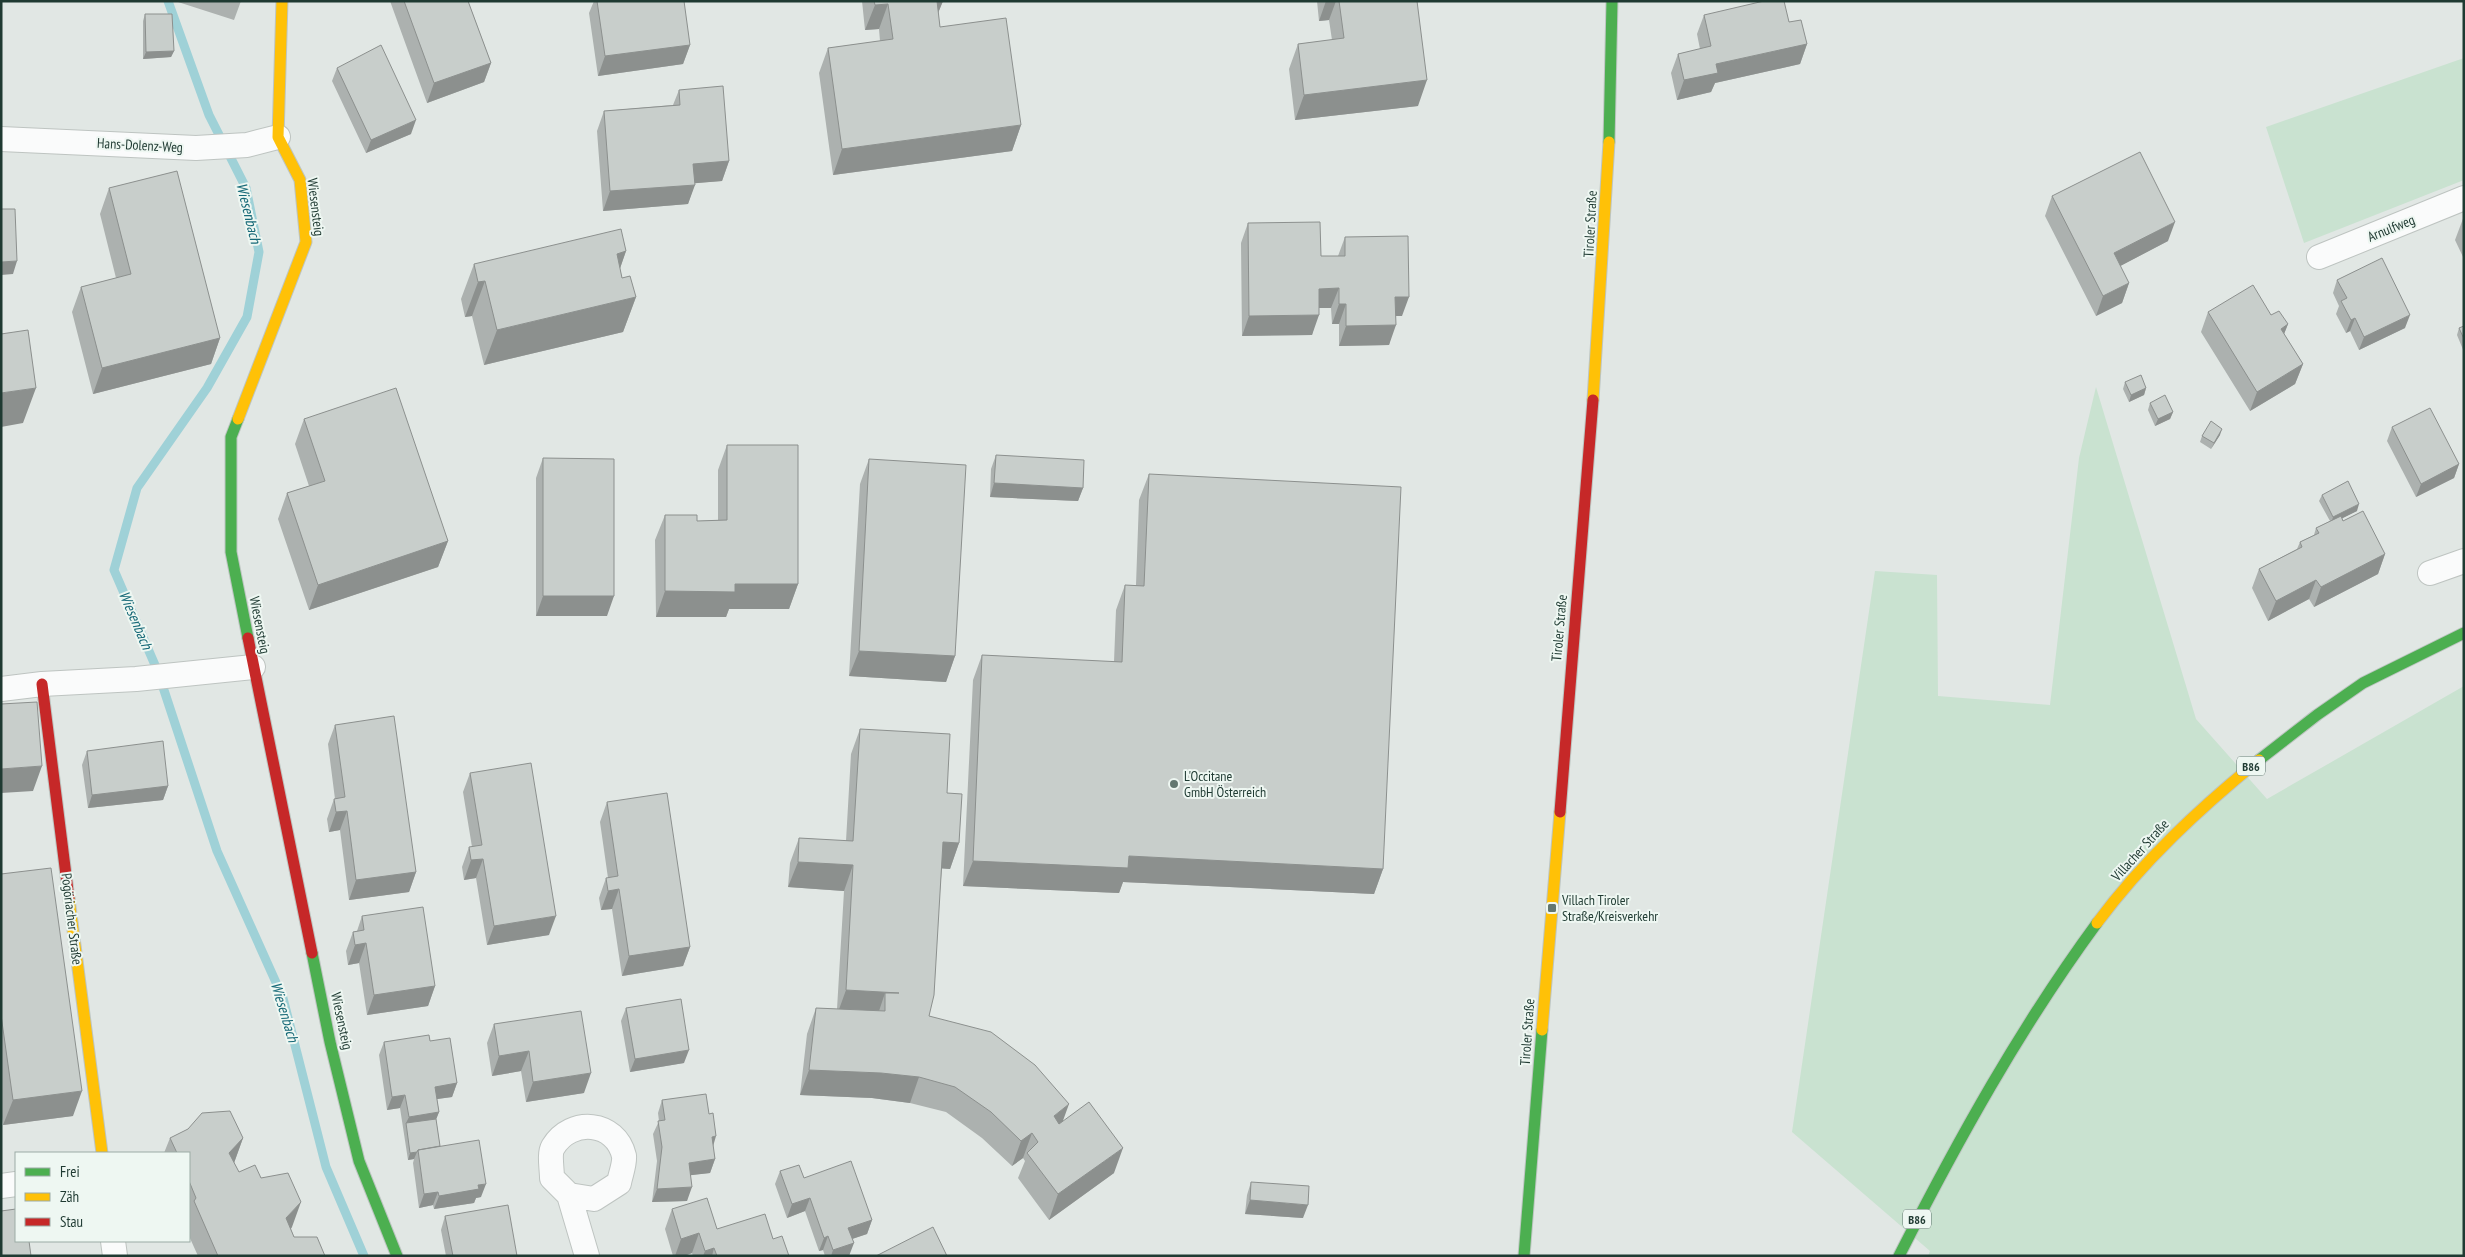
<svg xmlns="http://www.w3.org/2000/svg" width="2465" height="1257" font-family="'PT Sans Narrow',sans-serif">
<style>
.green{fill:#c9e2d0}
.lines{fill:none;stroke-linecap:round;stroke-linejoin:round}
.stream{stroke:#9fd1d7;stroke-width:9}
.street-casing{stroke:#bec4c1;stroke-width:26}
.fast-casing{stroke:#bdc5c1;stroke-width:13}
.slow-casing{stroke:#bdc5c1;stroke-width:13}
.jam-casing{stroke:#bdc5c1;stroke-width:13}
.street{stroke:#fafbfb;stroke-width:24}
.fast{stroke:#4caf50;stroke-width:11}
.slow{stroke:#ffc107;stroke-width:11}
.jam{stroke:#c62828;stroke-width:11}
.wall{fill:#acb1af}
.shaded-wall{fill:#8c908e}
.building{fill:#c8cecb;stroke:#8c908e}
.poi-dot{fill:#637770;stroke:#eef7f2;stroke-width:2}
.labels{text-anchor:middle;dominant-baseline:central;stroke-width:4;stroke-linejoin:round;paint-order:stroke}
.shield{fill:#eef7f2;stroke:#5d736c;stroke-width:1}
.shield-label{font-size:12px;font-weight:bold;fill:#1f3a32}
.street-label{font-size:14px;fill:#1f3a32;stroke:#eef7f2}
.poi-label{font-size:14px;fill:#1f3a32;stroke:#eef7f2;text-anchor:start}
.water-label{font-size:15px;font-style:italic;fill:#186a78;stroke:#eef7f2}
</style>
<rect width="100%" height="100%" fill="#e1e7e4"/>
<path class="green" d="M2464,58V180L2304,243L2266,127Z
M2096,387L2196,719L2267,799L2464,686V1256H1928L1930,1251L1792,1132L1875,571L1937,575L1938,696L2050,705L2079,458Z"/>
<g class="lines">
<path class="stream" d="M168,1L209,115L246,188L259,252L247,317L207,388L137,488L114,570L158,672L217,851L283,998L326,1167L364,1256"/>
<defs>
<path id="street" d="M1,139L196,148L247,145L278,137
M2319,257L2464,198
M2430,573L2464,561
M1,689L42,684L136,679L253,667
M1,1186L16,1184
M569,1195L594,1199L619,1183C620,1176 625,1164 624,1156C616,1121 571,1117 553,1147C549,1154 552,1169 552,1178L569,1195L587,1256
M113,1241L115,1256"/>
<path id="fast" d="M1609,142L1612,1
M238,419L231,437V552L248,638
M2259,760L2317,715L2363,683L2464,633
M312,953L330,1042L359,1161L397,1256
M1524,1256L1542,1030
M1899,1256C1958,1140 2020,1028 2097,923"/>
<path id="slow" d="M1593,400L1609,142
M238,419L306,242L300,180L278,137L282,1
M69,899L102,1153
M2097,923C2143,861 2199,809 2259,760
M1542,1030L1560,812"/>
<path id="jam" d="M248,638L312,953
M42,684L69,899
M1560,812L1593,400"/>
</defs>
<use href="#street" class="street-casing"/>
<use href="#fast" class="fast-casing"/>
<use href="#slow" class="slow-casing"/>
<use href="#jam" class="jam-casing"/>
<use href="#street" class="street"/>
<use href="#fast" class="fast"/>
<use href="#slow" class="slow"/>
<use href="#jam" class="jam"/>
</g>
<path class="wall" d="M178,1H241L234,20L178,2Z
M390,1H468L491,63L484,82L427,103Z
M594,1H597L690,45L683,64L598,76L589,13Z
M862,1H943L938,13L940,27L1021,125L1012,151L833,175L819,73L828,48L880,41L879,29L865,30Z
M1317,1H1417L1418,106L1295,120L1289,69L1298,44L1332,40L1329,20L1319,21Z
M145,14L174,51L171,57L143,59V21Z
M1704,15L1789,22L1807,44L1800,64L1715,83L1711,92L1677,100L1671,73L1678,54L1700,49L1697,34Z
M337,68L411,134L366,153L332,81Z
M679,90L729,161L722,181L695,183L688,204L603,211L597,131L604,111L673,105Z
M109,188L220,338L211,364L93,394L72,312L81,287L116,278L100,214Z
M2052,196L2168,241L2120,266L2129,283L2122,303L2096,316L2045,216Z
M2464,216V259L2455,240Z
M1248,223L1321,256H1338L1345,237L1402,316H1396L1389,345L1339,346V324H1332L1331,308H1319L1312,335L1242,336L1241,243Z
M626,251L620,268L622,278L636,297L623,332L484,365L472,316L465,317L461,299L474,264Z
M2337,280L2405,328L2359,350L2350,331L2346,333L2336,314L2339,306L2333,293Z
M2208,312L2271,315L2288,324L2284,334L2303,364L2295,384L2250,411L2201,332Z
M2464,326V352L2457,335L2459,328Z
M2125,382L2146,388L2144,395L2129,402L2123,389Z
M2150,403L2173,412L2170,419L2155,426L2148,410Z
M304,419L448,541L438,567L309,610L278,519L287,493L309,486L295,444Z
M2392,427L2459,464L2454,478L2416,497L2387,441Z
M2220,435L2211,449L2200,442L2202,436Z
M727,445L798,584L789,609H729L726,617H656L655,540L665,515L697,521L718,520V470Z
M996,455L1083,488L1078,501L990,497L991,469Z
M543,458L607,616H536V478Z
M869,459L955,656L946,682L849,676L860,484Z
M1149,474L1383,869L1374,894L1123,882L1119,893L963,886L973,680L982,655L1114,662L1116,610L1125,585H1136L1139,500Z
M2322,495L2357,511L2342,518L2343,521L2385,554L2378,574L2314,607L2309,599L2268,621L2252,588L2259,569L2297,549L2300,542L2314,535L2316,528L2330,521L2319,501Z
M335,725L416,872L409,892L349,900L340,830L329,832L327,819L334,799H335L328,744Z
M860,729L947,793L959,843L950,869L942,868L929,1016L1063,1121L1114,1173L1049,1220L1018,1178L1025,1161L1023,1158L1012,1166L982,1138L946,1112L910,1103L872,1098L800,1095L807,1034L816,1008L837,1009L844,891L788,887L790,863L799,838L846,841L851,754Z
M87,751L168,786L163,800L88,808L82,765Z
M470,773L549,935L487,945L476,878L464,880L462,867L469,847H472L463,792Z
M607,802L690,947L683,966L622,976L612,909L601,910L599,898L606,878H608L600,822Z
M1,874L73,1116L3,1125L1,1109Z
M362,916L435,986L428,1006L367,1015L359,963L348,965L346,951L353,932L357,931Z
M626,1008L684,1063L630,1072L621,1021Z
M494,1024L584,1093L526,1102L521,1071L492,1076L487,1043Z
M430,1041L457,1083L452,1097L437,1099L439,1112L436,1119L440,1146L481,1197L476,1198L474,1203L434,1209L433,1205L419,1208L413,1163L414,1159L408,1160L400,1108L387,1110L379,1055L384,1042Z
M662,1100L713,1146L715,1159L710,1173L690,1175L687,1201L652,1202L657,1161L653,1134L659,1121L658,1113Z
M170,1138H243L234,1163L239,1172L261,1178L292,1227L291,1229L294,1237L325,1256H198L189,1236V1153H164Z
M780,1171L804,1178L872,1220L867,1234L852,1239L849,1256H825L823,1250L819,1251L805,1211L787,1218L775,1184Z
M1251,1182L1303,1218L1245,1214L1247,1195Z
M672,1209L717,1229L773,1239L789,1256H693L692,1253L684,1256H673L665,1229Z
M445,1216L517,1256H446L441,1230Z"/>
<path class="shaded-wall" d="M933,1H943L936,18Z
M1326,1H1336L1329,20L1319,21Z
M888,4L879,29L865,30L875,5Z
M1807,44L1800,64L1715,83L1711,92L1677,100L1684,80L1716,64Z
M690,45L683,64L598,76L605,56Z
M174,51L171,57L143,59L146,52Z
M491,63L484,82L427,103L434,83Z
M1427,80L1418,106L1295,120L1304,95Z
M416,120L411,134L366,153L371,140Z
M1021,125L1012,151L833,175L842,149Z
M729,161L722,181L686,184L693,164Z
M695,185L688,204L603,211L610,191Z
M2175,222L2168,241L2107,273L2114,253Z
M626,251L614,286L617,254Z
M17,261L13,274L1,275V262Z
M485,281L472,316L465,317L478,282Z
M2129,283L2122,303L2096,316L2103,296Z
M1339,288L1331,308H1312L1319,289Z
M636,297L623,332L484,365L497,330Z
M1395,297H1409L1402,316H1388Z
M1339,304H1346L1339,324H1332Z
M1319,315L1312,335L1242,336L1249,316Z
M2410,315L2405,328L2359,350L2364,337Z
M2355,318L2350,331L2346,333L2351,320Z
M2288,324L2280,344L2281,329Z
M1396,325L1389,345L1339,346L1346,326Z
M220,338L211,364L93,394L102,368Z
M2303,364L2295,384L2250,411L2257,392Z
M36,388L23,423L1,427V393Z
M2146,388L2144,395L2129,402L2131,395Z
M2173,412L2170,419L2155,426L2158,419Z
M2222,429L2220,435L2211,449L2214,443Z
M2459,464L2454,478L2416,497L2421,484Z
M994,483L1083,488L1078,501L990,497Z
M2359,504L2357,511L2331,524L2333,517Z
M448,541L438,567L309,610L318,585Z
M2385,554L2378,574L2314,607L2321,587Z
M2316,580L2309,599L2268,621L2276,601Z
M735,584H798L789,609H729L726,617H656L665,591Z
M543,596H614L607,616H536Z
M859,651L955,656L946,682L849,676Z
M42,766L33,791L1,793V769Z
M168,786L163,800L88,808L92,795Z
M347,811L340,830L329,832L336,812Z
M943,842L959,843L950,869L934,868Z
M1129,856L1383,869L1374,894L1123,882L1119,893L963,886L973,861Z
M483,859L476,878L464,880L471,860Z
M798,862L853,865L844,891L788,887Z
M416,872L409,892L349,900L356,880Z
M619,889L612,909L601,910L608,891Z
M556,916L549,935L487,945L494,926Z
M366,943L359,963L348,965L355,945Z
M690,947L683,966L622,976L629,956Z
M435,986L428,1006L367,1015L374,995Z
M846,990L899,993L885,1011V993L877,1017L837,1015Z
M689,1050L684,1063L630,1072L635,1059Z
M529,1051L521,1071L492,1076L499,1056Z
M809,1070L881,1073L919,1077L910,1103L872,1098L800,1095Z
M591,1073L584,1093L526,1102L533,1082Z
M457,1083L452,1097L430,1100L435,1087Z
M82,1091L73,1116L3,1125L13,1100Z
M405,1095L400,1108L387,1110L392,1097Z
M1069,1104L1060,1129L1054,1116Z
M439,1112L434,1125L406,1123L409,1117Z
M1032,1133L1023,1158L1012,1166L1021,1141Z
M716,1136L712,1150V1137Z
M243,1138L234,1163L229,1153Z
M1123,1148L1114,1173L1049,1220L1058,1194Z
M417,1152L414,1159L408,1160L410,1153Z
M715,1159L710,1173L684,1176L689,1163Z
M486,1184L481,1197L476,1198L474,1203L434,1209L439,1196L478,1185Z
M692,1187L687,1201L652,1202L657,1189Z
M438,1192L433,1205L419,1208L424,1194Z
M810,1198L805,1211L787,1218L792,1204Z
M1250,1200L1308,1205L1303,1218L1245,1214Z
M301,1202L292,1227L277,1244L286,1218Z
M872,1220L867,1234L843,1242L848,1228Z
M699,1233L692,1253L684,1256H675L681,1239Z
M828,1236L823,1250L819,1251L824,1238Z
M854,1243L849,1256H831L833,1250Z
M714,1248L712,1256H703L705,1251Z"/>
<path class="building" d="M404,1H468L491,63L434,83Z
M597,1H684L690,45L605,56Z
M874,1H937L940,27L1006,18L1021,125L842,149L828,48L893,39L888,4L875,5Z
M1339,1H1417L1427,80L1304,95L1298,44L1344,38Z
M1764,1H1784L1789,22L1801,20L1807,44L1716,64L1718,73L1684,80L1678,54L1711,46L1704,15Z
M145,14H172L174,51L146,52Z
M381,45L416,120L371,140L337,68Z
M723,86L729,161L693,164L695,185L610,191L604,111L680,105L679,90Z
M2140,152L2175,222L2114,253L2129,283L2103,296L2052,196Z
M177,171L220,338L102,368L81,287L131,274L109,188Z
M1,209H15L17,261L1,262Z
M1320,222L1321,256H1345V237L1408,236L1409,297H1395L1396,325L1346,326V304H1339V288L1319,289V315L1249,316L1248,223Z
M621,229L626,251L617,254L622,278L630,276L636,297L497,330L485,281L478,282L474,264Z
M2382,258L2410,315L2364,337L2355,318L2351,320L2341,301L2347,298L2337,280Z
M2253,285L2271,315L2279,311L2288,324L2281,329L2303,364L2257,392L2208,312Z
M2464,326V339L2459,328Z
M28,330L36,388L1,393V334Z
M2141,375L2146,388L2131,395L2125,382Z
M396,388L448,541L318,585L287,493L325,481L304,419Z
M2165,395L2173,412L2158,419L2150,403Z
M2430,408L2459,464L2421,484L2392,427Z
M2211,421L2222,429L2214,443L2202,436Z
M727,445H798V584H735V592L665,591V515H697V521L727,520Z
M996,455L1084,460L1083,488L994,483Z
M543,458L614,459V596H543Z
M869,459L966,465L955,656L859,651Z
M1149,474L1401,487L1383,869L1129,856L1128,868L973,861L982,655L1122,662L1125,585L1144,586Z
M2348,481L2359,504L2333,517L2322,495Z
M2363,511L2385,554L2321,587L2316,580L2276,601L2259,569L2302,547L2300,542L2319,533L2316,528L2341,516L2343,521Z
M37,702L42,766L1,769V704Z
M394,716L416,872L356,880L347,811L336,812L334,799L345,797L335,725Z
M860,729L950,734L947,793L962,794L959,843L943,842L934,995L929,1016L991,1032L1035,1065L1069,1104L1054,1116L1059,1124L1089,1102L1123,1148L1058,1194L1027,1153L1038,1142L1032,1133L1021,1141L991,1112L955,1087L919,1077L881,1073L809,1070L816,1008L885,1011V993H899L846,990L853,865L798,862L799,838L853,841Z
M163,741L168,786L92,795L87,751Z
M531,763L556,916L494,926L483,859L471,860L469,847L482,845L470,773Z
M667,793L690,947L629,956L619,889L608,891L606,878L618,876L607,802Z
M51,868L82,1091L13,1100L1,1015V874Z
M423,907L435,986L374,995L366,943L355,945L353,932L364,930L362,916Z
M681,999L689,1050L635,1059L626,1008Z
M581,1011L591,1073L533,1082L529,1051L499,1056L494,1024Z
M429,1035L430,1041L450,1038L457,1083L435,1087L439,1112L409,1117L405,1095L392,1097L384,1042Z
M706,1094L709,1114L713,1113L716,1136L712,1137L715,1159L689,1163L692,1187L657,1189L662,1147L658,1121L665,1120L662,1100Z
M230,1111L243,1138L229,1153L239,1172L255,1165L261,1178L288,1173L301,1202L286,1218L294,1237H317L325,1256H218L194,1201L196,1198L189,1181V1153H177L170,1138L188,1129L202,1113Z
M436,1119L440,1146L418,1150L417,1152L410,1153L406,1123Z
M479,1140L486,1184L478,1185L479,1189L439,1196L438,1192L424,1194L418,1150Z
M851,1161L872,1220L848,1228L854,1243L833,1250L828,1236L824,1238L810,1198L792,1204L780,1171L799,1165L804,1178Z
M1251,1182L1309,1186L1308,1205L1250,1200Z
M707,1198L717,1229L765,1214L773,1239L782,1236L789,1256H717L714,1248L705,1251L699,1233L681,1239L672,1209Z
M508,1205L517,1256H453L445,1216Z
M16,1209V1241H29L31,1256H1V1211Z
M933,1227L947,1256H876Z"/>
<g class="poi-dot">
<circle cx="1174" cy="784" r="5"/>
<rect x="1547" y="903" width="10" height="10" rx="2.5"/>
</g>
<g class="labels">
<g class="shield">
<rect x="2237" y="756.5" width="28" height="19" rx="4"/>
<rect x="1903" y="1209.5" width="28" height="19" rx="4"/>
</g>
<g class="shield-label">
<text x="2251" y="766">B86</text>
<text x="1917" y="1219">B86</text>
</g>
<g class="street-label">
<text transform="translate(140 145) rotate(3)">Hans-Dolenz-Weg</text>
<text transform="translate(316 207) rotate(83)">Wiesensteig</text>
<text transform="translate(1590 224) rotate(-87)">Tiroler Straße</text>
<text transform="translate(2391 228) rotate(-22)">Arnulfweg</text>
<text transform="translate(260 625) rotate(79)">Wiesensteig</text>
<text transform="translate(1559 628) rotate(-85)">Tiroler Straße</text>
<text transform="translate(2140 850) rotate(-48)">Villacher Straße</text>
<text transform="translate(72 919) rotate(83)">Pogöriacher Straße</text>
<text transform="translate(342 1021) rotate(78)">Wiesensteig</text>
<text transform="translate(1527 1032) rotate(-86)">Tiroler Straße</text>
</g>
<g class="poi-label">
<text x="1184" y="776">L'Occitane<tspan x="1184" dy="16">GmbH Österreich</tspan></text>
<text x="1562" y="900">Villach Tiroler<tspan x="1562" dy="16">Straße/Kreisverkehr</tspan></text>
</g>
<g class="water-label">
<text transform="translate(249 213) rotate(76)">Wiesenbach</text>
<text transform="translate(136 620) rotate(67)">Wiesenbach</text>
<text transform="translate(285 1012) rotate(73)">Wiesenbach</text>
</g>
</g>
<rect width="2465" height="1257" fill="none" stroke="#1f3a32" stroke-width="5"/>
<rect x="15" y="1152" width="175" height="90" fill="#eef7f2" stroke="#9baba5"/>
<rect x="25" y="1168" width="25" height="8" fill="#4caf50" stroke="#9baba5"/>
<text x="60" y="1177" font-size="15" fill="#1f3a32">Frei</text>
<rect x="25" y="1193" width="25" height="8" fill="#ffc107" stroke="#9baba5"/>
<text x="60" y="1202" font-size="15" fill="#1f3a32">Zäh</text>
<rect x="25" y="1218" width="25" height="8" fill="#c62828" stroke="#9baba5"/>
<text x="60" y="1227" font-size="15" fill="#1f3a32">Stau</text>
</svg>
